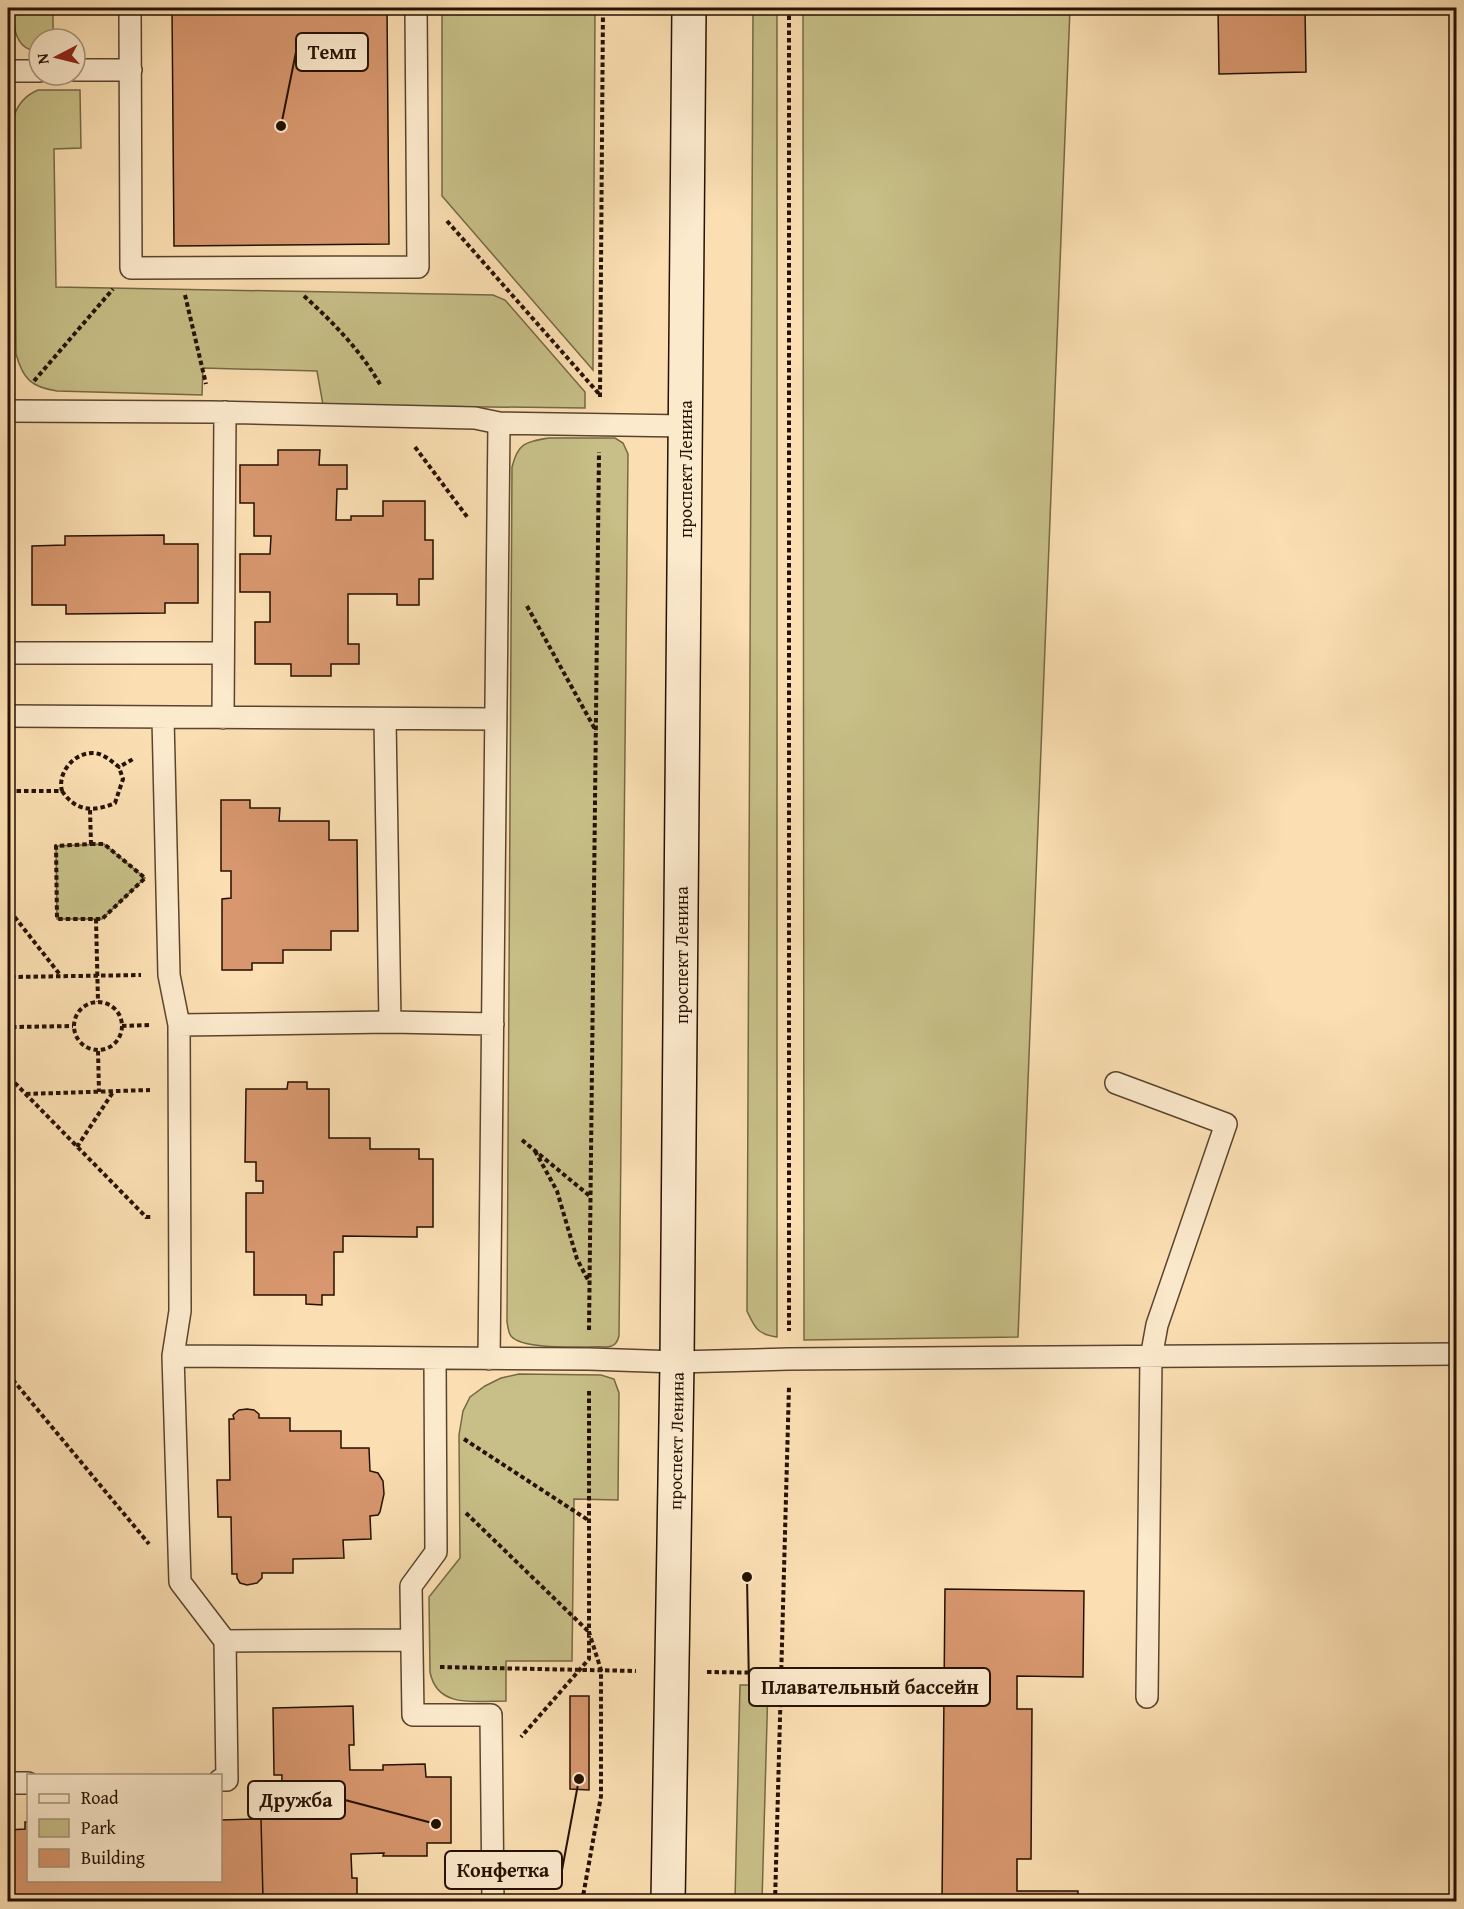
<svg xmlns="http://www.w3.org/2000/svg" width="1464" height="1909" font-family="'Gentium Book Plus',serif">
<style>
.green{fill:#c7bf87;stroke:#766844;stroke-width:1.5}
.building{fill:#d8976e;stroke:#251101;stroke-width:1.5}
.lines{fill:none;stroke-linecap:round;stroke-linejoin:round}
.lane-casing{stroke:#5a442d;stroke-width:24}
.secondary-casing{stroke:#251101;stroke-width:36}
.path{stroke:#251101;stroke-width:4;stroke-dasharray:4.5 3;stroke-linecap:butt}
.lane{stroke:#fceacd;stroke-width:21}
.secondary{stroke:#fceacd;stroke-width:33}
.labels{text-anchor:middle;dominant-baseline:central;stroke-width:4.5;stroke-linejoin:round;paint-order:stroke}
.street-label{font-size:18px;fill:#251101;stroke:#fceacd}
.leader{fill:none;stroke:#251101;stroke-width:2}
.callout-dot{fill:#251101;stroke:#fceacd;stroke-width:2}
.callout{fill:#fceacd;stroke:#251101;stroke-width:2}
.callout-label{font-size:20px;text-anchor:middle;font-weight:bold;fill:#251101}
</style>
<rect width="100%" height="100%" fill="#fbdfb2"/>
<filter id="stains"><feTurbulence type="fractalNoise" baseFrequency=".00333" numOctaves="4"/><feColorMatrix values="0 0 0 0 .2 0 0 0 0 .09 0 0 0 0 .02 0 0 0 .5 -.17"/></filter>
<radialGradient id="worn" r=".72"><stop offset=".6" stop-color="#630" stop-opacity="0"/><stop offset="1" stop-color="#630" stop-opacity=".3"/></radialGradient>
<path class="green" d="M13,8H53V39H39V51C15,51 13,26 13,8Z
M442,8H595L593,370L442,196Z
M753,8H777V1337C757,1334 755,1328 747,1311Z
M803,8H1070L1018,1337L804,1340Z
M38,90H80L81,148L54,149L56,287L493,295L505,300L585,392V408L323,405L317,371L203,368L202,395L57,391C31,387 23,379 16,354L14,116C18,104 26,95 38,90Z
M549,438H615L623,443L628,454L619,1336C617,1343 615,1346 607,1347C587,1346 523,1351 511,1336C508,1332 508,1326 507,1322L512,467C518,443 525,442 549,438Z
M104,844L145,878L102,919H57L56,846Z
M519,1374L601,1375L614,1379L619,1393L618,1500L574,1499L572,1661H506V1701C476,1701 437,1709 430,1672L429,1597L460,1558L459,1435L463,1411L470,1397L485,1386L501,1378Z
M740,1685H768L762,1901H735Z"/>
<path class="building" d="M172,8H387L389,244L174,246Z
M1218,8H1305L1306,72L1219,74Z
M278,450H320L319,465H347V489H337L336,520H351V516H383V501H425V540H433V579H419V605H397V594H348V644H359V664H331V676H291V664H255V622H270V592H240V554H270L271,536H254V503H240V465H278Z
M164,535V544H198V603H165V613L66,614V605H32V546L65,545V536Z
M221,800H250V808H280L279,821H329V840H357L358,931H331V950H283V963H252V970H222V899L231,898V871H221Z
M288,1082H307V1089H329V1138H370V1149H419V1159H433V1227H417V1237L343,1236V1252H334V1295H322V1305L306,1304V1295H254V1252H246V1193H263V1181H256V1162H245L246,1089H287Z
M247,1409L254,1410L259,1414V1418H290V1431H341V1448H369L370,1471L378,1473L383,1481L384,1494L380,1512L378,1515L370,1516L371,1539L343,1540L344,1558L293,1559V1573H262V1578L257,1583L247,1585L240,1583L237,1578V1574H232L231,1517H218L217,1480H230L229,1419H234L233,1415L239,1410Z
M945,1589L1084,1591L1083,1677L1017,1676V1709H1032L1031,1859H1017V1891H1078V1902H942Z
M570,1696H589V1790L570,1789Z
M353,1706L354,1745H349L350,1770H383V1765L425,1764L426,1777H451V1843H427V1856H383L384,1853L351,1854L352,1878H357V1902H282L281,1899H263L261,1819L281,1818L282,1775H274L273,1708Z
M261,1819L263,1899H240V1902H8V1830L25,1829V1822H28V1880H220V1820Z"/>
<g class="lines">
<defs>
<path id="lane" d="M130,8L131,268L418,267L416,8
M75,70H131
M8,71H39
M8,411L211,412L475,418L499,423L685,426
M8,653H223
M8,716L496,719
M163,718L169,975L179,1025L180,1311L173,1356L180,1582L225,1641L227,1780H220
M223,718L225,412
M385,719L390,1022
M179,1025L390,1022L493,1024
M1116,1083L1226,1124L1157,1325L1151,1358L1147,1697
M173,1356L589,1359L677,1362L789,1359L1456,1354
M435,1359L436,1552L411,1586L413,1715H491L493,1902
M489,1359L499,423
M225,1641L411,1640
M8,1783H28"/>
<path id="secondary" d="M668,1902L677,1362L689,8"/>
</defs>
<use href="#lane" class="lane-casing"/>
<use href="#secondary" class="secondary-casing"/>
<path class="path" d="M789,8V1331
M447,221L600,395
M185,295L206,384
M304,296C334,323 361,351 381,386
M34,381L113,289
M600,397L603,8
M415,447L468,518
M527,606L596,731
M9,743L13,1081
M9,791H62C57,773 74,752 94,753C104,754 111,761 119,767L135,758
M62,791C76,812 94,812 115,803L123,779L119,767
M90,810L91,844
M91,844H104L145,878L102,919H57L56,846Z
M10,911L61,976
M96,919L98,1002
M11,977L141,975
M74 1026a24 24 0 1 1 48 0a24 24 0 1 1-48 0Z
M122,1026L149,1025
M12,1027L73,1026
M98,1051L99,1092
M8,1081H13L146,1217H151
M26,1094L150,1090
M522,1140L591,1197
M77,1147L113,1092
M535,1151L557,1191L577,1259L588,1280
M589,1330L599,452
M8,1374L149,1544
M464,1439L588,1520
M466,1513L589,1632V1659L521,1737
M440,1667L636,1671
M707,1672L780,1673
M582,1902L601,1796V1670L589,1632V1388
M775,1902L789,1386"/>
<use href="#lane" class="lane"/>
<use href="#secondary" class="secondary"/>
</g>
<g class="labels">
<g class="street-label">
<text transform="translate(685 469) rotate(-90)">проспект Ленина</text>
<text transform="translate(681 955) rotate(-90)">проспект Ленина</text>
<text transform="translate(676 1441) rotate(-89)">проспект Ленина</text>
</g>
</g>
<path class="leader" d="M281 126L296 52M747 1577L749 1687M436 1824L345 1800M579 1779L562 1870"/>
<g class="callout-dot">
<circle cx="281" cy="126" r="6"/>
<circle cx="747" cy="1577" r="6"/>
<circle cx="436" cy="1824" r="6"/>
<circle cx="579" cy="1779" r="6"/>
</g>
<g class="callout">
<rect x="296" y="33" width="72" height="38" rx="6"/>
<rect x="749" y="1668" width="241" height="38" rx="6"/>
<rect x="248" y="1781" width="97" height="38" rx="6"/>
<rect x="445" y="1851" width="117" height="38" rx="6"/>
</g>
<g class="callout-label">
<text x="332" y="59">Темп</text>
<text x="870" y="1694">Плавательный бассейн</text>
<text x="296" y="1807">Дружба</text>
<text x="503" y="1877">Конфетка</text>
</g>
<rect width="1464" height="1909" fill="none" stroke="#fbdfb2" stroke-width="30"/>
<rect x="9" y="9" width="1446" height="1891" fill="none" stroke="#251101" stroke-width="3"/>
<rect x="15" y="15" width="1434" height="1879" fill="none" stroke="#251101" stroke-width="1.5"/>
<rect x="27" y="1774" width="195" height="108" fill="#fceacd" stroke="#a6937b" stroke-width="1.5"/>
<rect x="39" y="1794" width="30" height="9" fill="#fceacd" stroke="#a6937b" stroke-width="1.5"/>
<text x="81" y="1804" font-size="18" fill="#251101">Road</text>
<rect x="39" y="1819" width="30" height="18" fill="#c7bf87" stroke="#a6937b" stroke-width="1.5"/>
<text x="81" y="1834" font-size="18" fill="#251101">Park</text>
<rect x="39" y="1849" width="30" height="18" fill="#d8976e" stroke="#a6937b" stroke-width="1.5"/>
<text x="81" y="1864" font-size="18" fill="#251101">Building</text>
<g transform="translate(57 57) rotate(263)"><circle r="28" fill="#fceacd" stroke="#a6937b" stroke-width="1.5"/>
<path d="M0-4.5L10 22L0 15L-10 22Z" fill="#8f2418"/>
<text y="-9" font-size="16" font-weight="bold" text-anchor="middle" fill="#251101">N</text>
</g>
<rect width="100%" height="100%" filter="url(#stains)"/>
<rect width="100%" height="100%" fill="url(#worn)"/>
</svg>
